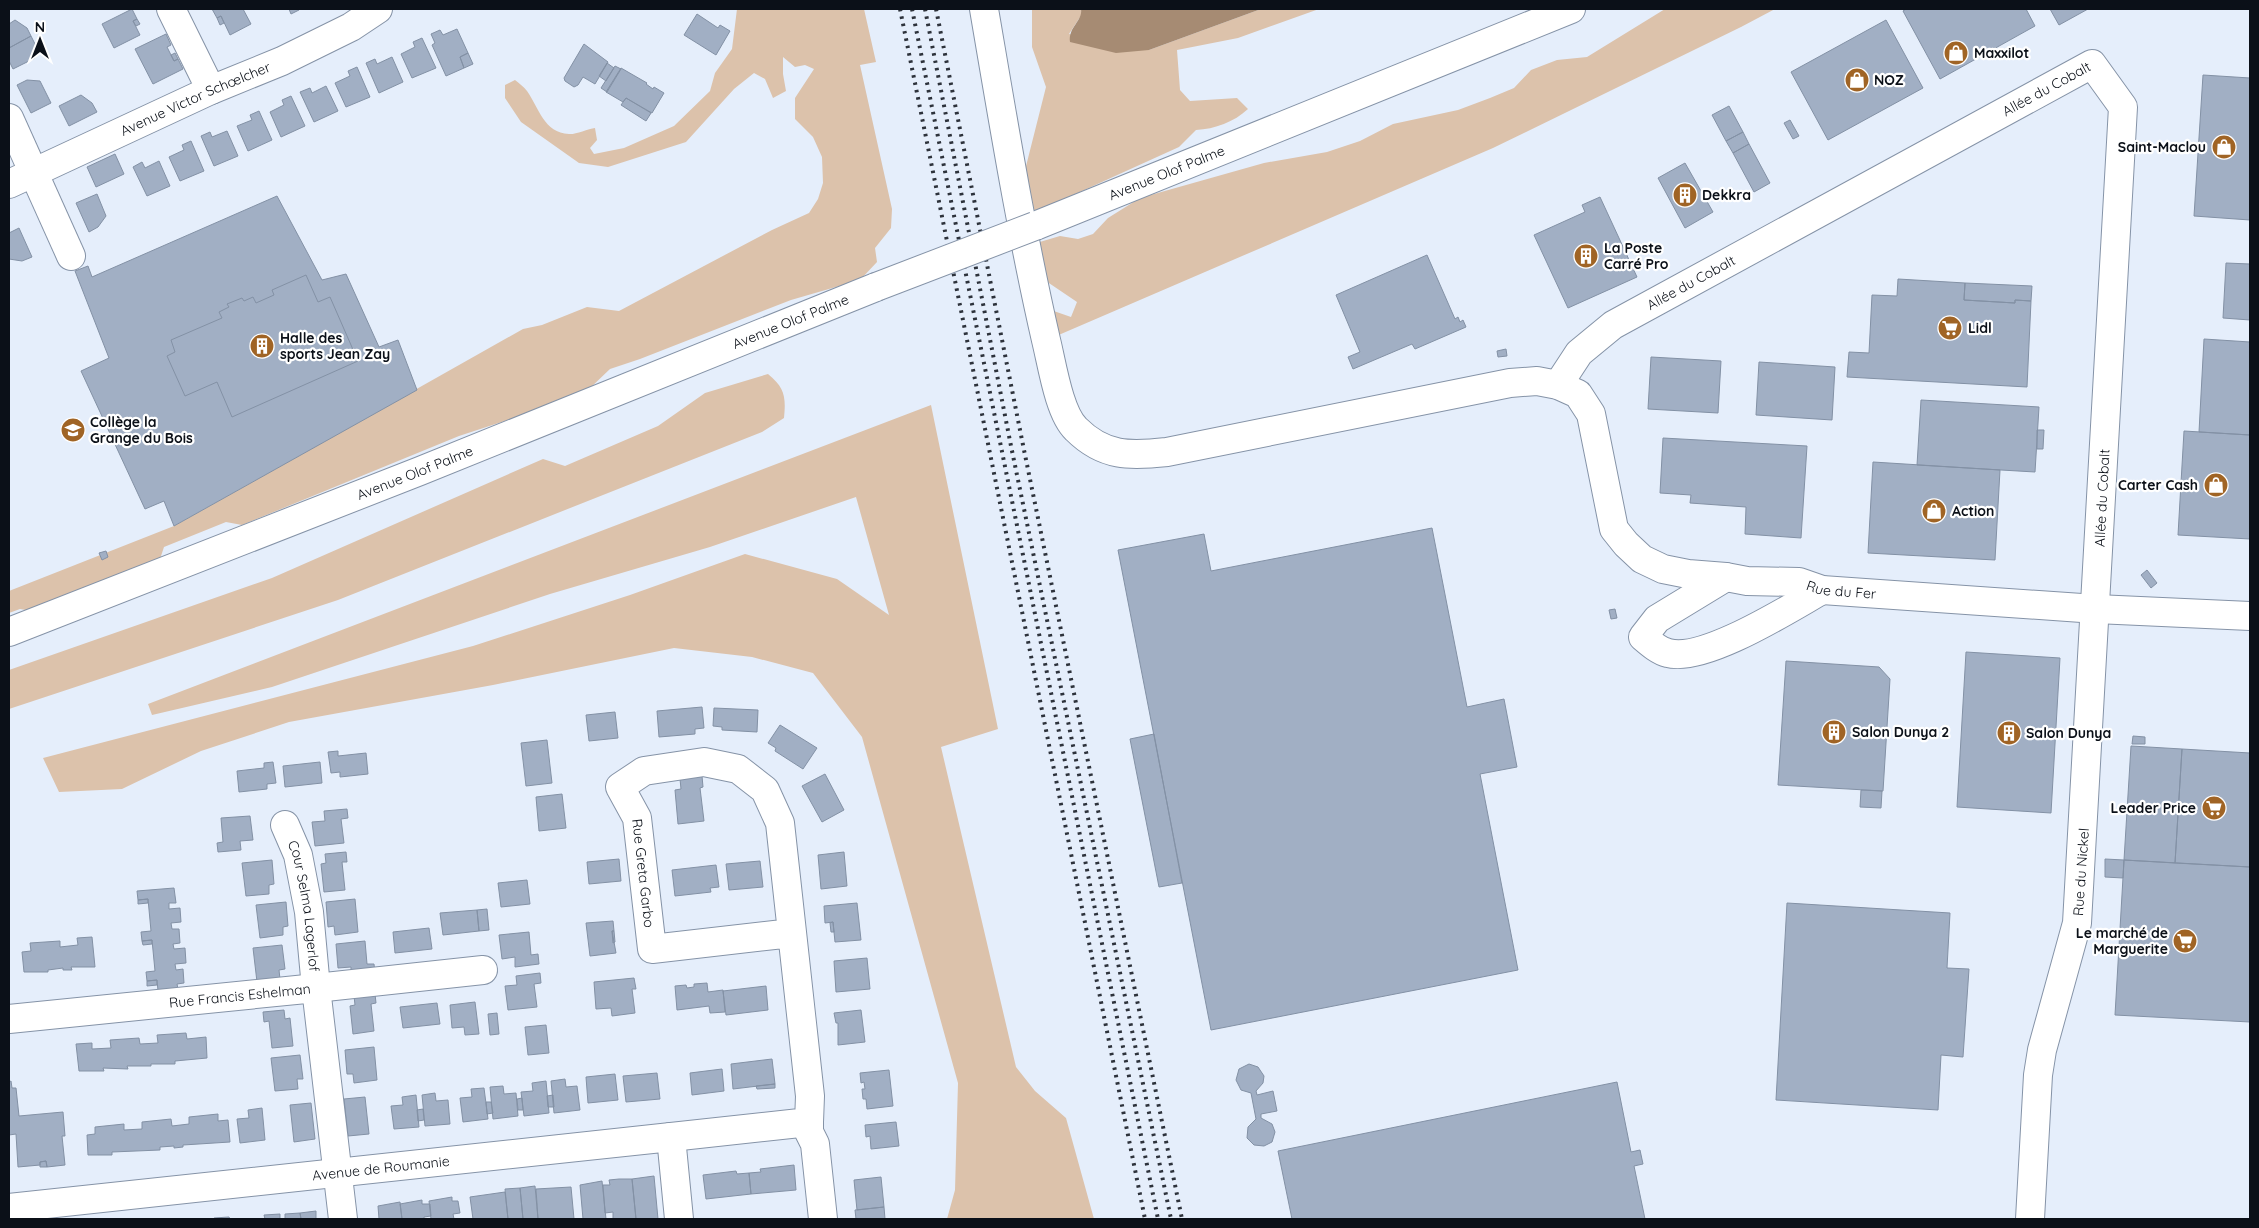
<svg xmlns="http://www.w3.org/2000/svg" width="2259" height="1228" font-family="Quicksand,sans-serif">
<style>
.green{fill:#dcc2ab}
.water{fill:#a68b73}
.building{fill:#a1afc4;stroke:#8391a5}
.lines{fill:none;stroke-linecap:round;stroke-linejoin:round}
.minor-casing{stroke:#8593a7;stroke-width:30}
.major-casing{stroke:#8593a7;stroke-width:30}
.minor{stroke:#fff;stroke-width:28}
.major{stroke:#fff;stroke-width:28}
.rail{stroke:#2d323b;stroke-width:4;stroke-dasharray:2.5 5;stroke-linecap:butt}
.major-bridge-casing{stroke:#8593a7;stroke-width:30;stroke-linecap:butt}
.major-bridge{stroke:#fff;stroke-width:28}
.labels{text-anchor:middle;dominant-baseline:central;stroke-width:4.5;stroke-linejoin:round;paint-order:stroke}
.poi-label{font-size:14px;font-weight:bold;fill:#0b1018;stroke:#fff;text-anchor:start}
.street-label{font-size:14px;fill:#0b1018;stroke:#fff}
</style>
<rect width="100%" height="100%" fill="#e5eefb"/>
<path class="green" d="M737,9H864L876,62L860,65L892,209L891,228L875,248L877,262L860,280L791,300L640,359L610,369L588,390L517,417L459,436L242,525L226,522L164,547L160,559L32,611L20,609L9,613V591L174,526L523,329L542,325L587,307L619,311L772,230L809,213L818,199L823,183L822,157L813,137L795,119V98L814,69L805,65L795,67L783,57V74L786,91L773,98L765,79L754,73L734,89L686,142L608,167L579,163L521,122L505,98V85L515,80C519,83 524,87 527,91C539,108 544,133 569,134C574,135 588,129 595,128L597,140L590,148L594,154L624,148L674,126L710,91L715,73L732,49Z
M1032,9H1081L1082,14L1069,34L1149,50L1261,9H1319L1238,38L1177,50L1180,90L1190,101L1237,98L1248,109C1234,122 1215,129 1196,130L1179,147L1027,216L1021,186L1046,87L1032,47Z
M1665,9H1775L1741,27L1493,148L1054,337L1048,309L1071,317L1077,302L1040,277L1033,244L1060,236L1078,239L1093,234L1108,218L1140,198L1264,163L1327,152L1360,141L1393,124L1458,110L1490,98L1514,88L1531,70L1557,60L1587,57Z
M768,374C785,388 786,397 784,418L762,432L338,600L9,709V670L272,578L543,459L565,466L658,426L705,393Z
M931,405L998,729L941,747L1016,1067L1035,1091L1066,1118L1094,1219H947L955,1190L958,1083L862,737L813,673L752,657L674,648L493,685L289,722L201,751L122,789L59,792L43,758L473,646L630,595L745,554L837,579L889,615L856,497L710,547L550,594L272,687L152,715L148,704Z"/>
<path class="water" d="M1081,9H1261L1149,50L1116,53L1070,42C1068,27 1083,21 1081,9Z"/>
<path class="building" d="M132,9L137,19L133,21L140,35L114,48L102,24Z
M212,9H243L251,24L230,35L221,16L217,18Z
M289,9H299V10L291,14Z
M1906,9H2026L2035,26L1940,79L1903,11Z
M2050,9H2088L2059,25Z
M697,14L718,28L720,25L730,31L716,55L684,35Z
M221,16L224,23L220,25L217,18Z
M137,19L140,24L136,26L133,21Z
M15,20L27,28L31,36L9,48V24Z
M1886,20L1923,88L1828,140L1791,72Z
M457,29L468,53L460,57L464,68L446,76L432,45L435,43L431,34L440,30L443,35Z
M166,34L171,45L167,47L174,61L178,59L183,69L153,84L135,49Z
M31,36L35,44V58L13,69L9,61V48Z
M422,38L436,68L412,78L401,54L415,47L413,42Z
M584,44L608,62L595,84L583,77L578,85L574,87L565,81L564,78Z
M175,53L178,59L174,61L171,55Z
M468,53L473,64L464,68L460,57Z
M392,57L403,82L379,93L366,63L375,59L377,64Z
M607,63L614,68L606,81L599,76Z
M615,66L621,69L607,92L601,88Z
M357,67L370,97L346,107L335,83L350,76L348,71Z
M621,68L647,83L646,84L653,89L654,87L664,93L652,113L626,98L623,102L606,92Z
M2203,75L2250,78V220L2194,216Z
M27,80L40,81L51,103L31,113L17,85Z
M326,86L338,111L314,122L300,92L310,88L312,93Z
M81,95L92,103L97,112L69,126L59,106Z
M291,96L305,126L281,137L270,112L284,105L282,100Z
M626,98L651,113L646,121L621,105Z
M1729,106L1743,132L1726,141L1712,115Z
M259,111L272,140L248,151L237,126L252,120L250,115Z
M1790,120L1799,136L1793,139L1784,123Z
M227,131L238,156L214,166L201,136L210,132L212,137Z
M1743,132L1749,144L1733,153L1726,141Z
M191,141L204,171L180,181L169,157L184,150L182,145Z
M1749,144L1770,183L1754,192L1733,153Z
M115,154L124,174L96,187L87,167Z
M159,161L170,186L147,196L133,167L142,162L145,168Z
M1685,163L1713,212L1685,228L1658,178Z
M97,194L106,216L98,227L89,232L76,203Z
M277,196L322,280L346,274L379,347L398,340L417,390L174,526L164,501L145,509L81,371L109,358L75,271L88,266L92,277Z
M1600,197L1637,277L1568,308L1534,235L1585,212L1582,205Z
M19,228L32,257L22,261L9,259V233Z
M1427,255L1455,319L1458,317L1460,322L1463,320L1466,327L1415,349L1412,344L1353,369L1348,357L1360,352L1336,295Z
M2226,263L2250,264V320L2223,318Z
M306,275L318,302L330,297L358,361L232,417L217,382L185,396L167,356L175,352L171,340L222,318L219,312L229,307L227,304L242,298L244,301L253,297L256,303L274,295L272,290Z
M1898,279L1965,283L1964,300L2015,303V300L2031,301L2027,387L1847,377L1849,352L1869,353L1872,295L1897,296Z
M1965,283L2032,286L2031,301L2015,300V303L1964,300Z
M2204,339L2250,342V435L2199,432Z
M1506,349L1507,356L1498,357L1497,351Z
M1651,357L1721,361L1718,413L1648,409Z
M1759,362L1835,367L1832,420L1756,415Z
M1921,400L2039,407L2035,472L1917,465Z
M2037,430H2044L2043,449H2037Z
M2184,431L2250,435V539L2178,535Z
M1663,438L1807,446L1801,538L1745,534L1746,507L1690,503L1691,495L1660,493Z
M1873,462L2000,470L1995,560L1868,553Z
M1432,528L1467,707L1504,699L1517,767L1480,774L1518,970L1211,1030L1118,550L1204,534L1211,571Z
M106,551L108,557L102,560L99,553Z
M2147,570L2157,583L2151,588L2141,575Z
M1615,609L1617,618L1611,619L1609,610Z
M1966,652L2060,658L2051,813L1957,807Z
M1786,661L1879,667L1890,679L1883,791L1778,785Z
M702,707L704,728L695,729V734L659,737L657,711Z
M714,708L758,710L757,732L722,730V727L713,726Z
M615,712L618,738L589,741L586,715Z
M780,725L817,748L803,769L775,751L776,748L768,743Z
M1154,734L1182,883L1159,887L1130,739Z
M2133,736L2145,737V744H2132Z
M547,740L552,783L526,786L521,743Z
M2131,746L2182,749L2175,863L2124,860Z
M2182,749L2250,753V867L2175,863Z
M338,751V756L366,753L368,774L340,777V772L331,773L328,752Z
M273,762L276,783L267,784V789L239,792L237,771L264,768V763Z
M320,762L322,783L285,787L283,766Z
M825,774L844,810L822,822L802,786Z
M702,776L703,787L700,788L704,821L678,824L675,790L681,789L680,779Z
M1861,790L1882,791L1881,808L1860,807Z
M562,794L566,828L539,831L536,797Z
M347,809L348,818L341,819L344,843L315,846L312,822L325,821L324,811Z
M250,816L253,840L240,841L241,850L218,852L217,843L223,842L221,818Z
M346,852L347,862H342L345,890L324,892L321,864L326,863L325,854Z
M844,852L847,886L821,889L818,855Z
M619,859L621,881L589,884L587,862Z
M2105,859L2124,860L2123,878L2105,877Z
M272,860L274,884L269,885V894L246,896L242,863Z
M2124,860L2250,867V1022L2115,1015Z
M760,861L763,887L729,890L726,864Z
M716,865L719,887L710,888L711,892L675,896L672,870Z
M527,880L530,904L501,907L498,883Z
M174,888L176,903H169V909L180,908L181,922L171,923L172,929H179L180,943L173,944L174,949L185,948L186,963L175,964L176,970L183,969L184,983L177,984L178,989L158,991L157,980L147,981L146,972L155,971L152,940L142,941L141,932L151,931L148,899L138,900L137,891Z
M148,899V903L138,904V900Z
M355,899L358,932L335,935L334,926L328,927L326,902Z
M286,902L288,926L283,927V935L260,938L256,905Z
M857,903L861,940L835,942L833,922L825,923L824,906Z
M1787,903L1950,913L1947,968L1969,969L1963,1057L1941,1055L1938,1110L1776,1100Z
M487,909L489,930L479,931L477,910Z
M477,910L479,931L443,935L440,913Z
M613,921L614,931H612L616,953L590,956L586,923Z
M833,922L834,932H831L830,923Z
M429,928L432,949L395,953L393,932Z
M612,931H614L615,942L613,943Z
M529,932L531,955L538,954L539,964L515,967V957L502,959L499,935Z
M92,937L95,967H71L72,970H63V968L48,970V972H24L22,952L31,951L30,943L60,941V947L78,945L77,938Z
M152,940V944L143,945L142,941Z
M365,941L367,964H374L375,974L351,976V967L338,968L336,944Z
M282,945L285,969L279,970L280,979L257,982L253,948Z
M867,958L870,989L836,992L834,961Z
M540,973L541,983L534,984L537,1007L508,1010L505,986L517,985L516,976Z
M634,978L636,989H632L635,1013L612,1016L611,1008L596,1009L594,982Z
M157,980V985L147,986V981Z
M707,983L708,992L723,990L725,1012L710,1013L709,1006L677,1010L675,986L686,985L687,988L694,987V984Z
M766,986L768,1010L726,1015L723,991Z
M375,994L376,1003L371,1004L374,1031L353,1034L350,1006L355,1005L354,996Z
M475,1002L479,1034L465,1035L464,1027L452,1028L450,1005Z
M437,1003L440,1024L403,1028L400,1007Z
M284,1010L285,1019L290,1018L293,1046L272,1048L269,1021L264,1022L263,1012Z
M861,1010L865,1042L838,1045V1023H836L834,1013Z
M497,1013L499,1034L490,1035L488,1014Z
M546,1025L549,1053L528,1055L525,1027Z
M186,1033L187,1039L206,1037L207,1058L175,1061V1064H151V1066H127L128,1069L103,1068L104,1071H79L76,1044L92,1043V1049L111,1048L110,1040L139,1038L140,1044L158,1043L157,1035Z
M374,1047L377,1080L354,1083L353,1074H347L345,1050Z
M300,1055L303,1079H297L298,1089L275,1091L271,1058Z
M772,1059L775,1084L733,1089L731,1064Z
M1249,1064L1258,1067L1264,1076L1263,1083L1256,1091L1257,1095L1273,1091L1277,1111L1261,1114V1118L1272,1124L1275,1132L1272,1142L1264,1146L1254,1145L1247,1138L1248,1127L1256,1119L1251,1093L1241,1090L1236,1080L1239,1069Z
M722,1069L724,1091L692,1095L690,1073Z
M889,1070L893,1106L867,1109L866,1099H863L862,1089H865L864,1082L861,1083L860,1073Z
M657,1073L660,1099L626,1102L623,1076Z
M615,1074L618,1100L588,1103L586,1077Z
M565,1079L566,1087L577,1086L580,1110L554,1113L551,1081Z
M11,1081L12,1088H16L19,1116L63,1112L65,1136H62L65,1165L47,1167L46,1161L40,1162V1165L18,1167L16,1134L9,1135V1082Z
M546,1081L549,1113L524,1116L521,1092L533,1091L532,1083Z
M1617,1082L1631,1152L1640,1150L1643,1164L1634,1166L1645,1219H1292L1278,1151Z
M775,1084V1088L757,1089L756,1086Z
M503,1086L504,1094L516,1093L518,1116L493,1119L490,1087Z
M484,1088L488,1119L463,1122L460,1098L472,1097L471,1089Z
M435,1093L436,1101L448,1100L450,1124L425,1126L422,1095Z
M416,1095L419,1127L394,1129L391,1106L403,1105L402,1097Z
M553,1095L554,1107H548L547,1096Z
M365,1097L369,1134L348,1136L344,1099Z
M522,1098L523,1110H518L517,1099Z
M486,1102H491L493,1113L487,1114Z
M311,1103L315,1139L294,1142L290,1105Z
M262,1108L265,1140L240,1143L237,1119L249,1118L248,1110Z
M423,1109L424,1120L418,1121L417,1110Z
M218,1114V1121L228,1120L230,1142L183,1145V1147L174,1148V1146L160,1147V1150L112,1152V1155H88L87,1135L95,1134V1127L124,1124V1130L142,1129V1122L171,1119L172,1126L189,1124V1117Z
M896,1122L899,1146L871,1149L870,1136L866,1137L865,1125Z
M46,1161L47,1167H40V1162Z
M794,1165L796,1190L751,1194L749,1173L761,1172L760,1169Z
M736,1171L737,1174L749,1173L751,1194L706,1199L703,1175Z
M654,1176L658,1219H636L632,1179Z
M881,1177L884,1207L857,1210L854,1180Z
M619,1179H632L636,1219H613V1212L605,1213L603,1185H610L609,1180Z
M602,1181L606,1219H583L580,1185Z
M535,1186L538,1219H523L520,1188Z
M571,1187L574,1219H538L536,1189Z
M520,1188L523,1219H508L505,1189Z
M505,1192L508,1219H473L470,1197Z
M452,1197V1201H458L460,1213L453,1214L454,1219H431L429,1201Z
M422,1200V1204H430L431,1216L424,1217V1219H402L400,1204Z
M400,1202L402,1219H379L378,1206Z
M884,1207L885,1219H856L855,1210Z
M316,1211V1219H301L300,1213Z
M300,1213L301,1219H285V1214Z
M280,1214V1219H265L264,1215Z
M229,1217L230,1219H214V1218Z"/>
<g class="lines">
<defs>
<g id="minor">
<path d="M171,9L211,90"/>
<path id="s1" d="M984,9C1003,120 1021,231 1046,340C1052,364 1059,413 1076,429C1104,457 1130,456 1167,452L1510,383L1537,381L1558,385L1578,394L1591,414L1614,529L1626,544L1642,559L1663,569L1688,574L1726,577L1747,581L1799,582L1822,590L2096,609L2250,616"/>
<path d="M9,118L71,256"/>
<path id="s2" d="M9,184L211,90L282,61L351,27L378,9"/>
<path id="s3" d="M1558,385L1579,353L1613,325L2092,64L2123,107L2077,923L2042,1050L2038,1075L2030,1219"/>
<path d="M1726,577L1657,619L1643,637C1650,643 1659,651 1668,653C1704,663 1790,608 1822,590"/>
<path id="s4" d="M285,825L298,855L309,912L316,988L483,970"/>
<path id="s5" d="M9,1019L316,988L343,1219"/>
<path d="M809,1122V1132L815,1144L823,1219"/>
<path id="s6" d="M671,1137L809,1122L810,1096L780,823L765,790L738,769L704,762L644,771L620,787L637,818L652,949L792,933"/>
<path id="s7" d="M9,1208L671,1137L679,1219"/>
</g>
<g id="major">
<path id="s8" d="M1035,226L1571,9"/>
<path id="s9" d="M9,632L420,471L876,287"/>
</g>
</defs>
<use href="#minor" class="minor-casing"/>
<use href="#major" class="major-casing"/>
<use href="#minor" class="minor"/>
<use href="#major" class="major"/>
<path class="rail" d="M900,9L1145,1219
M912,9L1158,1219
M925,9L1011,446L1171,1219
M936,9L1024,450L1182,1219"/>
<defs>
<path id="major-bridge" d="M876,287L1035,226"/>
</defs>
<use href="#major-bridge" class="major-bridge-casing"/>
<use href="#major-bridge" class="major-bridge"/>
</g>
<defs>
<symbol id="shop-disc" viewBox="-11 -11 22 22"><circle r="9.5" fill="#a06425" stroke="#fff"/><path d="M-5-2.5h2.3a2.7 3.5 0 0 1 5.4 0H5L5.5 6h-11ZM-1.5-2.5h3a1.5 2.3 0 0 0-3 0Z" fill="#fff"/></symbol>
<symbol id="building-disc" viewBox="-11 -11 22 22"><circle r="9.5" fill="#a06425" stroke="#fff"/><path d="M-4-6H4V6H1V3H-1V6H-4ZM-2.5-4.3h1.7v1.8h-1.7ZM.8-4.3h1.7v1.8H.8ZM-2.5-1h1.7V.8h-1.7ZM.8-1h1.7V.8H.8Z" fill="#fff"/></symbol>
<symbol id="supermarket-disc" viewBox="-11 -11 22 22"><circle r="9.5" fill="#a06425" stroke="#fff"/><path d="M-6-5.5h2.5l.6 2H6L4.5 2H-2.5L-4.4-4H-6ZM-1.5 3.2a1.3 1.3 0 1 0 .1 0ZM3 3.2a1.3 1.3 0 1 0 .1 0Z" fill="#fff"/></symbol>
<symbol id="school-disc" viewBox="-11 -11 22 22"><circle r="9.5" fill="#a06425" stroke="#fff"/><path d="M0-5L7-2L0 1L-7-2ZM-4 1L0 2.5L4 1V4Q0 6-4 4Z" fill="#fff"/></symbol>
</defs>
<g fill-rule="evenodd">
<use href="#shop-disc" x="1942" y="39" width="28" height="28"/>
<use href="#shop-disc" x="1843" y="66" width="28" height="28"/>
<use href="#shop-disc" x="2210" y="133" width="28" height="28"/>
<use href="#building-disc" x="1671" y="181" width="28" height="28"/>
<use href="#building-disc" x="1572" y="242" width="28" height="28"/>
<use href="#supermarket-disc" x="1936" y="314" width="28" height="28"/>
<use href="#building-disc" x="248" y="332" width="28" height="28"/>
<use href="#school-disc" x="59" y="416" width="28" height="28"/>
<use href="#shop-disc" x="2202" y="471" width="28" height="28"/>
<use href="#shop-disc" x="1920" y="497" width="28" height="28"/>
<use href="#building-disc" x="1820" y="718" width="28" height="28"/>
<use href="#building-disc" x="1995" y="719" width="28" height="28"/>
<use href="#supermarket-disc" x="2200" y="794" width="28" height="28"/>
<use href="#supermarket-disc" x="2171" y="927" width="28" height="28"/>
</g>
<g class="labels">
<g class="poi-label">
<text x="1974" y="53">Maxxilot</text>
<text x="1874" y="80">NOZ</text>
<text x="2206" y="147" text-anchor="end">Saint-Maclou</text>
<text x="1702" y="195">Dekkra</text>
<text x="1604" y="248">La Poste<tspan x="1604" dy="16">Carré Pro</tspan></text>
<text x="1968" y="328">Lidl</text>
<text x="280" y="338">Halle des<tspan x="280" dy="16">sports Jean Zay</tspan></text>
<text x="90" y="422">Collège la<tspan x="90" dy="16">Grange du Bois</tspan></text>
<text x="2198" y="485" text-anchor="end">Carter Cash</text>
<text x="1952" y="511">Action</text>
<text x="1852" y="732">Salon Dunya 2</text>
<text x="2026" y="733">Salon Dunya</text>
<text x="2196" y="808" text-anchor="end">Leader Price</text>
<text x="2168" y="933" text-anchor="end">Le marché de<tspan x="2168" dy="16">Marguerite</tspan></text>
</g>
<g class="street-label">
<text stroke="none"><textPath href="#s3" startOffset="576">Allée du Cobalt</textPath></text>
<text stroke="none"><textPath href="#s2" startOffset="205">Avenue Victor Schœlcher</textPath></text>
<text stroke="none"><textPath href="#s8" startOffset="142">Avenue Olof Palme</textPath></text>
<text stroke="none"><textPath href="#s3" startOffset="171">Allée du Cobalt</textPath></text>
<text stroke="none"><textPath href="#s9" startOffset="841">Avenue Olof Palme</textPath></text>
<text stroke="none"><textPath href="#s9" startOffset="436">Avenue Olof Palme</textPath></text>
<text transform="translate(2102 498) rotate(-87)">Allée du Cobalt</text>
<text stroke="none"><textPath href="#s1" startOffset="1336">Rue du Fer</textPath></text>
<text transform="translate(2081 872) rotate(-86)">Rue du Nickel</text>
<text stroke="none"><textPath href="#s6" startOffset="725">Rue Greta Garbo</textPath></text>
<text stroke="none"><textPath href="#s4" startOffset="84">Cour Selma Lagerlof</textPath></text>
<text stroke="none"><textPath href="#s5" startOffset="232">Rue Francis Eshelman</textPath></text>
<text stroke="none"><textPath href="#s7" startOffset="374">Avenue de Roumanie</textPath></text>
</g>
</g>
<rect width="2259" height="1228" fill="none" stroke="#0b1018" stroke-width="20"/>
<g transform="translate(40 40)" stroke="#ffffff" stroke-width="4" paint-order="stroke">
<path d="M0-4L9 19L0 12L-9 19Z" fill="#0b1018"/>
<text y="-8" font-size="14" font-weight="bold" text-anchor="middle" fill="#0b1018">N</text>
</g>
</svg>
